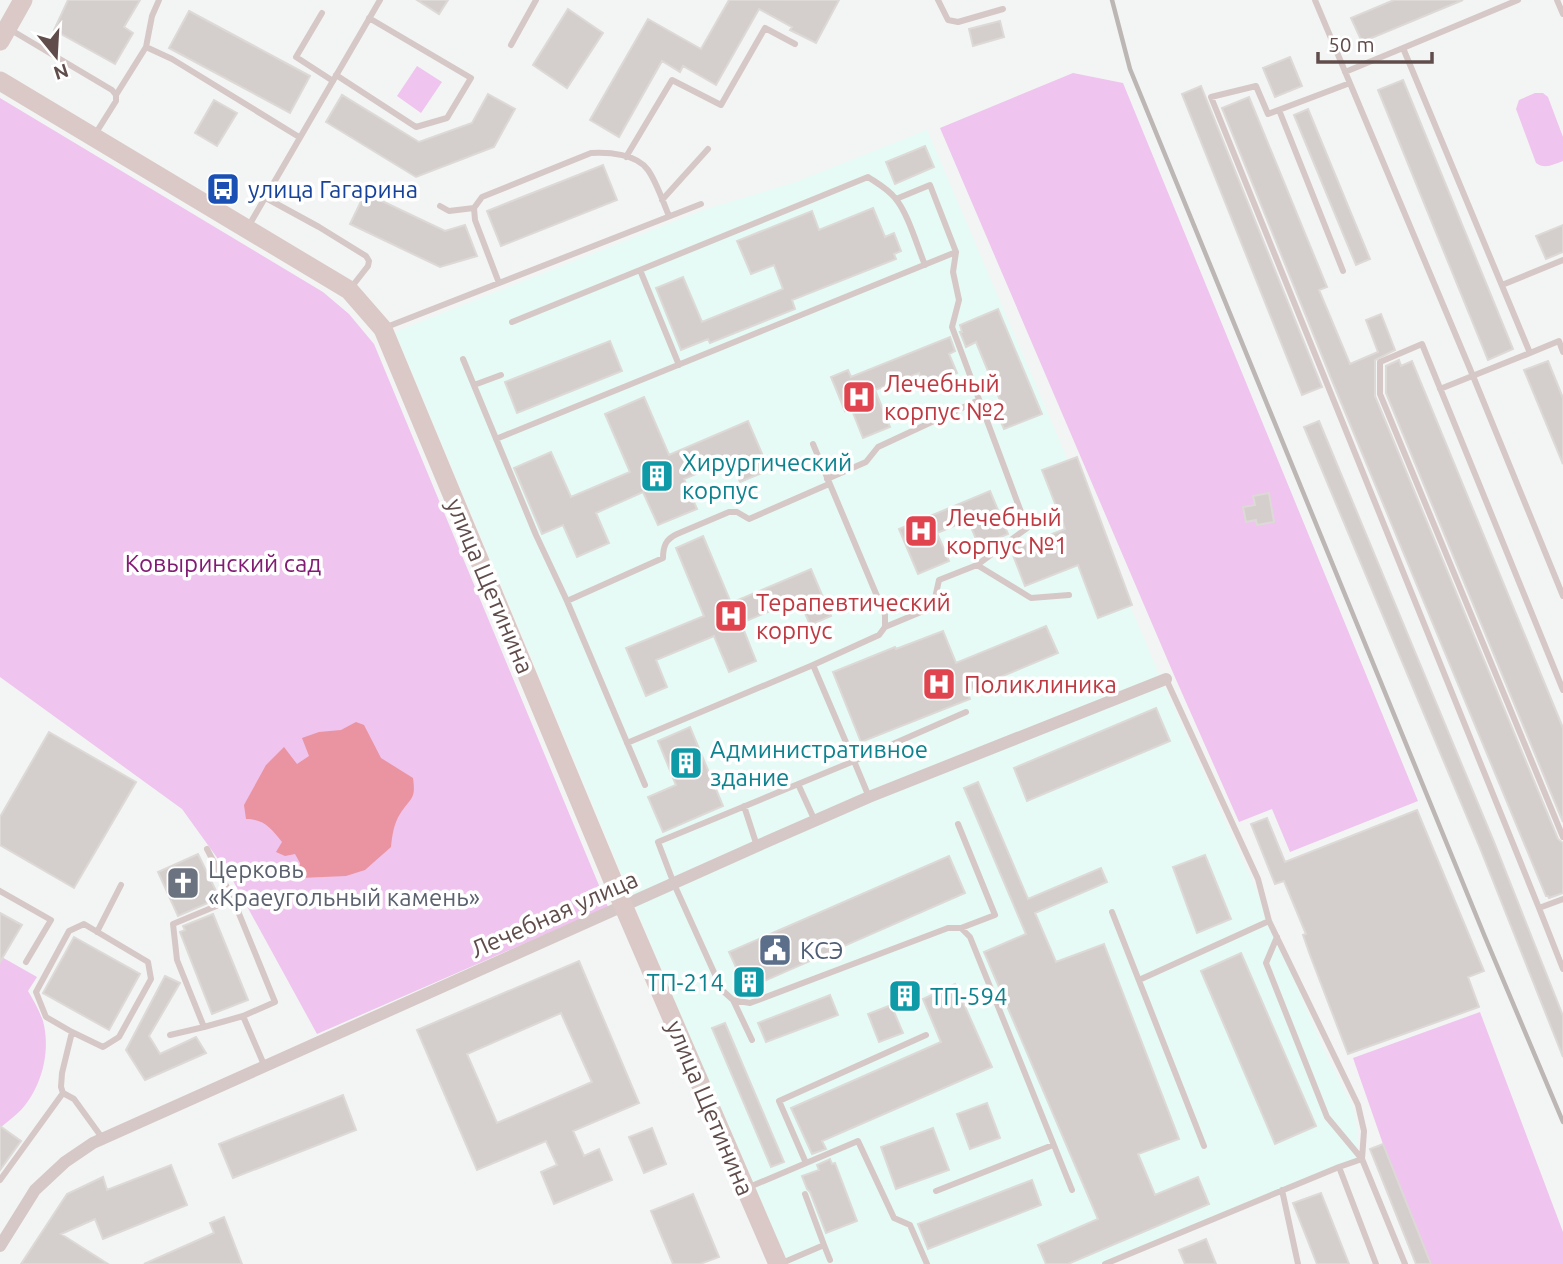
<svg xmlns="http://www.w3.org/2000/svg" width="1563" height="1264" font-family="Ubuntu,sans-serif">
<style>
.medical{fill:#e6fbf5}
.green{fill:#efc4ee}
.water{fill:#ea93a1}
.building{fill:#d4cfcd;stroke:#ddd9d7;stroke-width:2;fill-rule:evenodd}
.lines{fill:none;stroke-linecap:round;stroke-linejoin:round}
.lane{stroke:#d6c8c7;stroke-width:6}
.street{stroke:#d6c8c7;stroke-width:12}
.secondary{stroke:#dac9c6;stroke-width:19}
.rail{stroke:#bcb7b5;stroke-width:4.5}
.labels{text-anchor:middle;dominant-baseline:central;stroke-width:7;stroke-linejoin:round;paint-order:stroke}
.transit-label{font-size:24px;fill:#164399;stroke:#fff;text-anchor:start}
.health-label{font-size:24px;fill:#be3a42;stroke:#fff;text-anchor:start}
.culture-label{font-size:24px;fill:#0d838f;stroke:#fff;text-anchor:start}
.park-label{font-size:24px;fill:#811b73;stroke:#fff}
.street-label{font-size:24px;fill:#604d4b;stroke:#fff}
.worship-label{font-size:24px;fill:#5b616d;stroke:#fff;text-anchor:start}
.service-label{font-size:24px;fill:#4e5e75;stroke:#fff;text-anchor:start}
</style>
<rect width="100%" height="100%" fill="#f3f5f4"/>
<path class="medical" d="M927,130L1163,683L1251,878L1323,1048L1353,1107L1358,1132V1164L1339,1167L1108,1264H781L637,911L395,332L703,210L796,182Z"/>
<path class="green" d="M417,66L442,82L421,113L397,96Z
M1073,73L1123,83L1418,801L1290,852L1272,809L1239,822L1174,675L940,128Z
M1535,93H1543L1548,97L1563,137V161C1554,164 1545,170 1536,163L1516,109L1519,100Z
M0,98L323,292L349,314L374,344L608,907L317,1034L231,877L182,809L0,677Z
M0,956L37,977L28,991C34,1001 39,1010 43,1021C51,1051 42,1087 21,1110C15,1116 7,1122 0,1128Z
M1480,1012L1563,1232V1264H1431L1383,1144L1353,1058Z"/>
<path class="water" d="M356,722L364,725L381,758L413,778C416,800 411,797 400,814C394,823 392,836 391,847L365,870L346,876L300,878V863L295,854L285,856L276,852L282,842C271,828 264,819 246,819L244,805L266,765L284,747L297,764L309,756L302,738L319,732L341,730Z"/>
<path class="building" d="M68,0H140L124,27L133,33L115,64L54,30Z
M417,0H448L439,14Z
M729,0H839L816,43L790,30L792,27L759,9L716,85L683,66L680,72L662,61L619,137L590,120L648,19L701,49Z
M1394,0H1463L1362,42L1351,18Z
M568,9L603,33L567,88L533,65Z
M189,11L310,76L290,113L169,48Z
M1000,21L1004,37L973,46L969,29Z
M1290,57L1302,86L1275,97L1263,68Z
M1403,80L1513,349L1488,360L1378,90Z
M1201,86L1322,387L1302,395L1182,94Z
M488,94L515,109L494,147L416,177L326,122L342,95L419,142L472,123Z
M1249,97L1327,287L1319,290L1350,364L1378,352L1366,320L1381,314L1395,350L1375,360V396L1558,839L1563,843V893L1549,898L1548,896H1546L1333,383L1222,108Z
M214,100L237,113L217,146L195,133Z
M1308,109L1370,259L1356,265L1294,115Z
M925,146L934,167L895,184L886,162Z
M603,165L617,200L501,246L487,211Z
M365,193L445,231L465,225L477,256L440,267L350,224Z
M873,208L885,237L894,233L901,251L894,254L896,259L792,300L795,309L710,343L708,339L681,350L656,288L683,277L702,322L783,289L774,265L751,274L737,241L812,211L819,230Z
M1563,225V252L1546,259L1536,236Z
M998,309L1042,414L1004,429L995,408L1002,405L976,342L966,347L960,332H962L960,325Z
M950,337L955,351L949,354L957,373L924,387L919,373L875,390L890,427L863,438L851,408L845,411L831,377L848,370L851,377Z
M610,341L622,371L517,413L505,382Z
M1399,360L1401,366L1412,361L1563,728V822L1386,393V366Z
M1548,361L1563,398V464L1524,370Z
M644,397L669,455L748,421L769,470L740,482L730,459L684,479L697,509L658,525L643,492L596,513L609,543L577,557L563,525L542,534L514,468L551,452L571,497L630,472L605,414Z
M1319,421L1494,842L1563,1016V1057L1480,848L1304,427Z
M1077,457L1132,605L1098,618L1078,565L1025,586L1011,550L1065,529L1042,470Z
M990,491L1008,534L979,546L968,520L937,533L949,561L918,574L899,529Z
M1269,493L1274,522L1257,525L1256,520L1246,522L1243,507L1255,505L1253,496Z
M703,536L731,603L811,569L831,616L810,625L799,599L741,623L756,661L729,672L714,636L656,660L667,687L646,696L626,648L704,616L676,548Z
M1046,626L1058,653L967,691L970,699L861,742L833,672L895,647L896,649L943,631L956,663Z
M1156,708L1170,741L1027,801L1014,768Z
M690,727L723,806L663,832L648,797L676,785L658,741Z
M49,732L136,782L74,888L0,845V817Z
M978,782L1028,899L1101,868L1107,882L1035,913L1056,962L1104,944L1179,1139L1138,1154L1155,1195L1198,1177L1209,1204L1068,1264H1046L1038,1245L1098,1219L984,952L1026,934L964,788Z
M1417,810L1484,971L1468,977L1479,1007L1348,1054L1310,955L1303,935L1306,934L1284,881L1275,884L1251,824L1267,818L1285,862Z
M198,854L218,895L207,900L208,903L178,916L158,872Z
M1205,855L1231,919L1197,933L1173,867Z
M949,856L965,893L746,989L729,952Z
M0,913L22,925L0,962Z
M213,914L248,1000L212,1014L180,932L185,930L183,926Z
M74,937L140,974L109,1030L43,993Z
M1241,953L1316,1126L1275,1144L1201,971Z
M579,961L639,1103L573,1131L584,1156L599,1149L612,1180L554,1204L541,1172L557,1165L546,1141L477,1170L417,1030ZM561,1013L592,1082L497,1123L467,1054Z
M165,976L180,983L149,1036L160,1054L196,1037L206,1053L145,1080L126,1050Z
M955,984L992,1067L822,1141L826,1149L812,1154L791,1108L941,1042L923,999Z
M830,995L838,1015L766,1042L758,1023Z
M891,1005L903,1033L879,1042L868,1014Z
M725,1023L784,1162L771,1167L712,1028Z
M343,1095L356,1130L233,1178L219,1144Z
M987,1103L1000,1138L970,1149L957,1114Z
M0,1126L21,1141L0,1170Z
M652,1128L666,1164L644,1173L629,1137Z
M933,1128L949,1170L896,1189L881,1147Z
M1383,1144L1431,1264H1416L1370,1149Z
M830,1159L832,1164L835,1163L857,1221L826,1233L810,1192L807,1189L802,1176L819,1170L817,1165Z
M171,1165L187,1205L103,1239L95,1219L61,1234L108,1264H21L67,1194L103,1177L107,1190Z
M1032,1180L1041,1205L928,1249L918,1224Z
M1321,1193L1349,1264H1317L1293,1203Z
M693,1194L719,1257L700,1264H673L651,1211Z
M224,1217L242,1264H144L214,1233L210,1223Z
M1206,1239L1216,1264H1185L1179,1250Z"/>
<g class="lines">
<path class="lane" d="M938,0L948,20L958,22L1003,9
M1315,0L1473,376L1563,596
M1518,0L1403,48L1530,353L1559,341L1563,352
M1557,0L1563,14
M322,13L296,57L333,81
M11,30L112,90L116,95V101L94,136
M511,45L536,0
M146,47L172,59L299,137
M1345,72L1403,48
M336,75L416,127L447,118L471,78L369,18
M1350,83L1268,114L1256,86L1211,97L1539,908L1563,899
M116,95L146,47L152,16L159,0
M1279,110L1343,271
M626,157L672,80L721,105L765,28L795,44
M264,197L319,227L366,256L369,261L368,266L350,289
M662,200L708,149
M440,206L449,211L474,208
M248,227L380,0
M640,270L868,177C877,183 888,189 895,198C908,213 917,246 925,265
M499,283L475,220L474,208L482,197L591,153C609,152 637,154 648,170C657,183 663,202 669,216
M1502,285L1563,260
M512,322L640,270L679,365
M384,328L701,204
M463,359L536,535L567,601L645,785
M474,385L501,375
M1440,389L1530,353
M496,439L956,252
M813,444L885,615V627L879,635L813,665L854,761L658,842L674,884L722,990L733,1000L750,1003L948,928H961L970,937L1072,1190
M827,479L866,462L878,447L979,400
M977,565L1031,598L1069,595
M567,601L663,558C663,546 666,539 677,534L729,512H737L749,519L829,484
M885,627L933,607L939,580L977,565L1027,528L952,327L959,300L953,272L956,252L930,185L896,199
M1166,679L1258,879L1269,921L1358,1105L1364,1131L1362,1159L1405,1264
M1563,690L1422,344L1380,362V394L1563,837
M627,743L813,665
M798,784L815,821
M869,797L854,761L966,712
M744,806L757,846
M958,824L995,915L961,928
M207,849L233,899L275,1002L243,1016L265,1067
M0,891L51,920L26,962
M233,899L173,924L177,960L204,1027L243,1016
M1539,908L1563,969
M1112,912L1204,1146
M84,924L148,962L151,979L119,1037L103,1047L72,1032L46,1017L36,992L69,931Z
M97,932L121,885
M1139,980L1269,921
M733,1000L752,1040
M72,1032L62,1073L61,1087L63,1093L74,1099L103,1139
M170,1035L204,1027
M806,1163L779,1101L926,1035
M1339,1167L1376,1264
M0,1180L63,1093
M747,1188L858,1141L894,1218L910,1225L927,1264
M1282,1190L1298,1264
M936,1191L1053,1145
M805,1194L824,1245
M782,1263L824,1245L830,1260
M1105,1264L1339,1167L1362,1159L1327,1117L1266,963L1277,937"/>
<path class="street" d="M0,1246L35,1190L65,1162L93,1143L757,846L869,797L1166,679"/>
<path class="secondary" d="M0,41L23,0
M0,81L349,290L383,329L623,905L778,1264"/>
<path class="rail" d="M1112,0L1130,69L1485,937L1563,1122"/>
</g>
<defs>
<symbol id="bus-square" viewBox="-11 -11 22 22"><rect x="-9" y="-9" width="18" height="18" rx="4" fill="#1a4fb4" stroke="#fff"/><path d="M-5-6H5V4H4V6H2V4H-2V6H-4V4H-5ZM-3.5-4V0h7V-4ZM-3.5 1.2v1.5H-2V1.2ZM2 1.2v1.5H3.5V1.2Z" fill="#fff"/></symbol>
<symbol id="hospital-square" viewBox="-11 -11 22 22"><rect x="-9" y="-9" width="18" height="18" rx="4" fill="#e0444e" stroke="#fff"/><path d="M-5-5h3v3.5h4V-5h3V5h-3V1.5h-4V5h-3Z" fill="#fff"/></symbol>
<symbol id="building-square" viewBox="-11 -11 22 22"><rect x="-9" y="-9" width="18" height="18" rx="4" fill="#0f9aa8" stroke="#fff"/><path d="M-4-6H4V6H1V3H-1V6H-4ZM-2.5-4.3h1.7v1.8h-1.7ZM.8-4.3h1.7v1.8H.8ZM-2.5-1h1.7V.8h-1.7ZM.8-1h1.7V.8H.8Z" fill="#fff"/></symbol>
<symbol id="church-square" viewBox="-11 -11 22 22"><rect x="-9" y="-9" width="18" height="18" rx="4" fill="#6b7280" stroke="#fff"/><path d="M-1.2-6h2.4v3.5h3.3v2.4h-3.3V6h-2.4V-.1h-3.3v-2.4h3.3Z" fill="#fff"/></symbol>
<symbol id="civic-square" viewBox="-11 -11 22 22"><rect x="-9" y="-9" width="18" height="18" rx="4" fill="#5c6f8a" stroke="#fff"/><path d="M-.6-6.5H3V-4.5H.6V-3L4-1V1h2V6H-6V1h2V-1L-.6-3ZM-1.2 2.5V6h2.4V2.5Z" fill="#fff"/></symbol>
</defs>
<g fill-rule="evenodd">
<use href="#bus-square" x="204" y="170" width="38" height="38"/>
<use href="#hospital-square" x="840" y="378" width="38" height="38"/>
<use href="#building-square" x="638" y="457" width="38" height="38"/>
<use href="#hospital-square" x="902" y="512" width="38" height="38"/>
<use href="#hospital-square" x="712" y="597" width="38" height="38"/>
<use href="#hospital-square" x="920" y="665" width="38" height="38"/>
<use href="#building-square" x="667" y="744" width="38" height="38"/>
<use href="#church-square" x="164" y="864" width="38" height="38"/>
<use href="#civic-square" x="756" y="931" width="38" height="38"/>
<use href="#building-square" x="730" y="963" width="38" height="38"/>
<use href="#building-square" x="886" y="977" width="38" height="38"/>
</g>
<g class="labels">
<g class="transit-label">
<text x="248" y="189">улица Гагарина</text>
</g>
<g class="health-label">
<text x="884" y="383">Лечебный<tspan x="884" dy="28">корпус №2</tspan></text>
<text x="946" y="517">Лечебный<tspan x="946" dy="28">корпус №1</tspan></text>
<text x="756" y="602">Терапевтический<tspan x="756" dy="28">корпус</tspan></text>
<text x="964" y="684">Поликлиника</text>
</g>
<g class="culture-label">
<text x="682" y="462">Хирургический<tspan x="682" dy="28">корпус</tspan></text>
<text x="710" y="749">Административное<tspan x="710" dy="28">здание</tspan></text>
<text x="724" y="982" text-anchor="end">ТП-214</text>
<text x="930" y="996">ТП-594</text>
</g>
<g class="park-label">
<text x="223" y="563">Ковыринский сад</text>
</g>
<g class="street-label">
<text transform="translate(490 586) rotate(67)">улица Щетинина</text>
<text transform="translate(554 914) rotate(-24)">Лечебная улица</text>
<text transform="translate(710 1108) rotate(67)">улица Щетинина</text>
</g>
<g class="worship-label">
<text x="208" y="869">Церковь<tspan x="208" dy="28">«Краеугольный камень»</tspan></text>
</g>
<g class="service-label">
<text x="800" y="950">КСЭ</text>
</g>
</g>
<g transform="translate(56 56) rotate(162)" stroke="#ffffff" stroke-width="5" paint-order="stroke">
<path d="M0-5L12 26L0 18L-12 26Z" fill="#604d4b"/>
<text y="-10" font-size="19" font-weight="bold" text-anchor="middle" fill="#604d4b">N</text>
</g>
<path d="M1318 52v10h114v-10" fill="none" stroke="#604d4b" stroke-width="3.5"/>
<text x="1328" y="52" font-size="21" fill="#604d4b" stroke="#ffffff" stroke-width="5" paint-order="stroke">50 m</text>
</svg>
